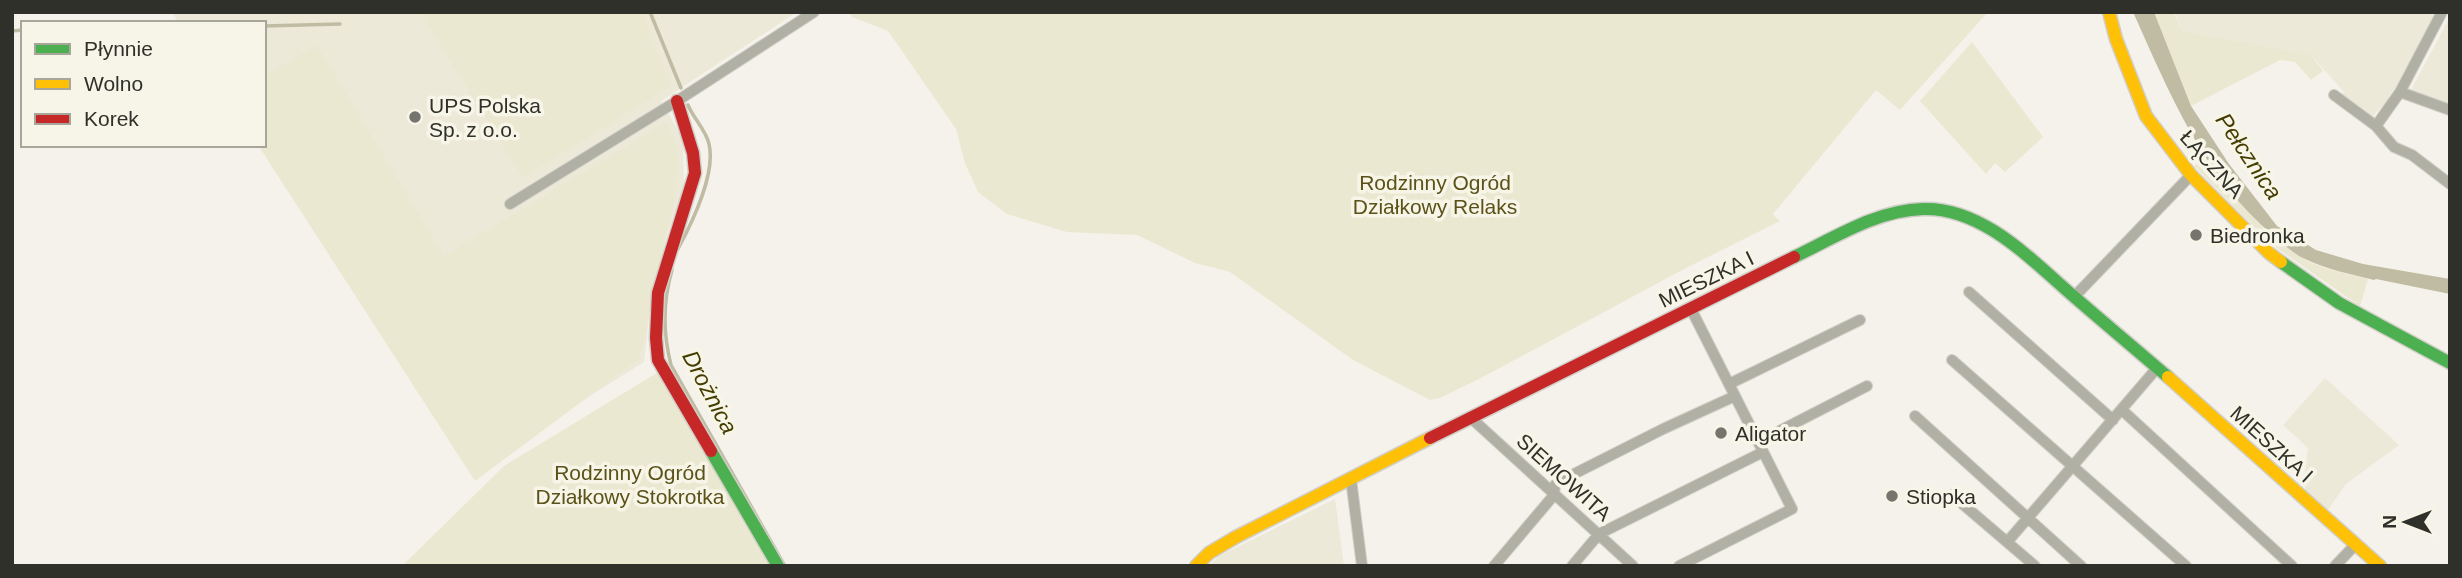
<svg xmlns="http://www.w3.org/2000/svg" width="2462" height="578" font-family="Helvetica,sans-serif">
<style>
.built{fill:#ece9d9}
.green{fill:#ebe8d2}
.water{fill:#c0bca3}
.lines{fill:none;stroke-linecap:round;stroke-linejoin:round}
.stream{stroke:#c0bca3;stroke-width:3.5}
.street-casing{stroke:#d0cec8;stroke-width:12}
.fast-casing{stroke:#d0cec8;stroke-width:15}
.slow-casing{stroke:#d0cec8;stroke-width:15}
.jam-casing{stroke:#d0cec8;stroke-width:15}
.street{stroke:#b1b0a4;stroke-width:10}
.fast{stroke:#4caf50;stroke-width:12}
.slow{stroke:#ffc107;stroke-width:12}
.jam{stroke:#c62828;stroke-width:12}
.poi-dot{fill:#75746d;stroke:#f7f5e7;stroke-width:2.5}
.labels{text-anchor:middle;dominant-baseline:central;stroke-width:7;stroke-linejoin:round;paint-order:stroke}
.poi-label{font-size:21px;fill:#30302a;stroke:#f7f5e7;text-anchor:start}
.street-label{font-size:21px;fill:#30302a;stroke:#f7f5e7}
.park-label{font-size:21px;fill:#5b521a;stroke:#f7f5e7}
.water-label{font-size:23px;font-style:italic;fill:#453c00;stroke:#f7f5e7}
</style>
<rect width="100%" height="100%" fill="#f4f2ea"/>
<path class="built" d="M172,12H797L661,101L683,139L684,186L654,271L644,362L539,428L258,145H264V23H179Z
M2175,12H2436L2397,85L2388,97L2389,99L2372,117L2342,94L2344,92L2310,54L2182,31Z
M2450,17V104L2411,90Z
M2325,378L2399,445L2346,484L2327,511L2306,493L2304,480L2308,448L2283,425Z
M1335,499L1344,566H1209L1219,556Z"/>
<path class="green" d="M420,12H643L671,86L523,178Z
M849,12H1988L1900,110L1876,90L1773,214L1780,221L1688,267L1479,379L1440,398L1430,400L1353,360L1230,272L1195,263L1137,235L1067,232L1007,214L978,192L965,163L956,129L888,31L852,17Z
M2154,12H2174L2182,31L2310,54L2323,71L2311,80L2295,62L2280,60L2191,106Z
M1972,42L2043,137L2005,172L1995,163L1986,174L1920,101Z
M317,45L444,256L667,122L678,151L676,194L639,359L475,481L258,145H264V76Z
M2207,159C2234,195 2261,233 2301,257C2320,269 2346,273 2368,279L2360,306L2271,244L2194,166Z
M660,371L774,566H402L504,466Z"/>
<path class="water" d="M2133,12H2154L2191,106L2229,164L2277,226L2316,250L2363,264L2450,279V294L2376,279L2374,280C2350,274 2325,269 2303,258C2292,253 2282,243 2273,235C2204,178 2169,92 2133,12Z"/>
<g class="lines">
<path class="stream" d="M650,12L681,88
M264,26L340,24
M12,31L23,30
M678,249C692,223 716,173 709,144C706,130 693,118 688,105
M672,270C663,301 663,334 671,365L785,566"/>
<defs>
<path id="street" d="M2400,92L2450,110
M2334,95L2376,126L2394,147L2412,155L2450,184
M2376,126L2400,92L2442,12
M510,204L677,101L814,12
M1969,292L2113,420
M2074,297L2191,175
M1952,360L2186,566
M1729,384L1860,320
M2122,410L2292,566
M1915,416L2081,566
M1470,417L1633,566
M1758,442L1867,386
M1351,479L1362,566
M1952,495L2035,566
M2008,541L2157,368
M1494,566L1554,495L1555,485L1560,481L1663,429L1735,396L1691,309
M1572,566L1599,534L1763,452
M1679,566L1792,509L1735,396
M2335,566L2356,544"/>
<path id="fast" d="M1794,257C1834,238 1877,210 1923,209C1985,207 2035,264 2079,301C2109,327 2139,352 2168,377
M2281,262L2339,303L2450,363
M711,451L778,566"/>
<path id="slow" d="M2109,12L2116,39L2146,116L2191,175L2269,253L2281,262
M2168,377L2380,566
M1196,566L1209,553L1236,537L1430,438"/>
<path id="jam" d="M677,101L693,153L695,173L658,293L656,338L658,360L711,451
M1430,438L1794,257"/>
</defs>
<use href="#street" class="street-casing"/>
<use href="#fast" class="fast-casing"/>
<use href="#slow" class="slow-casing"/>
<use href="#jam" class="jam-casing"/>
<use href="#street" class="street"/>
<use href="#fast" class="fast"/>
<use href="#slow" class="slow"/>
<use href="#jam" class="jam"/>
</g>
<g class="poi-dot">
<circle cx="415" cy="117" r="7"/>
<circle cx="2196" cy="235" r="7"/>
<circle cx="1721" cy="433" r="7"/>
<circle cx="1892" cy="496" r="7"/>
</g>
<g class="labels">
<g class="poi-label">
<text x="429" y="105">UPS Polska<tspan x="429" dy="24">Sp. z o.o.</tspan></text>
<text x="2210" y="235">Biedronka</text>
<text x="1735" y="433">Aligator</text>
<text x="1906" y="496">Stiopka</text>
</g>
<g class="street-label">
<text transform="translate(2212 164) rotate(48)">ŁĄCZNA</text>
<text transform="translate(1706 279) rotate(-26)">MIESZKA I</text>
<text transform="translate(2272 444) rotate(42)">MIESZKA I</text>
<text transform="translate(1564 477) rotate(42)">SIEMOWITA</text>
</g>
<g class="park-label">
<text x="1435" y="182">Rodzinny Ogród<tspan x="1435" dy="24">Działkowy Relaks</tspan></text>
<text x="630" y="472">Rodzinny Ogród<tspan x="630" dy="24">Działkowy Stokrotka</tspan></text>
</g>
<g class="water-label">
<text transform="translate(2249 156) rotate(56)">Pełcznica</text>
<text transform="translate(710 392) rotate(62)">Drożnica</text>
</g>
</g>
<rect width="2462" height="578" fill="none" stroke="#30302a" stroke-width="28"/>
<rect x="21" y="21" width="245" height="126" fill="#f7f5e7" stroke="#a7a69b" stroke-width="2"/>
<rect x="35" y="44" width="35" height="10" fill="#4caf50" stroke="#a7a69b" stroke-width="2"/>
<text x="84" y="56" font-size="21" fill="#30302a">Płynnie</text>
<rect x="35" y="79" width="35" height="10" fill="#ffc107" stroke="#a7a69b" stroke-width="2"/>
<text x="84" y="91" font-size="21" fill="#30302a">Wolno</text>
<rect x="35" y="114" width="35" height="10" fill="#c62828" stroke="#a7a69b" stroke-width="2"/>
<text x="84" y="126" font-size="21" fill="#30302a">Korek</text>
<g transform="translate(2406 522) rotate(270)" stroke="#f7f5e7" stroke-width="5" paint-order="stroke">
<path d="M0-5L12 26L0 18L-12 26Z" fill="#30302a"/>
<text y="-10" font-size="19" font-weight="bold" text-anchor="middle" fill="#30302a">N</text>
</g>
</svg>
